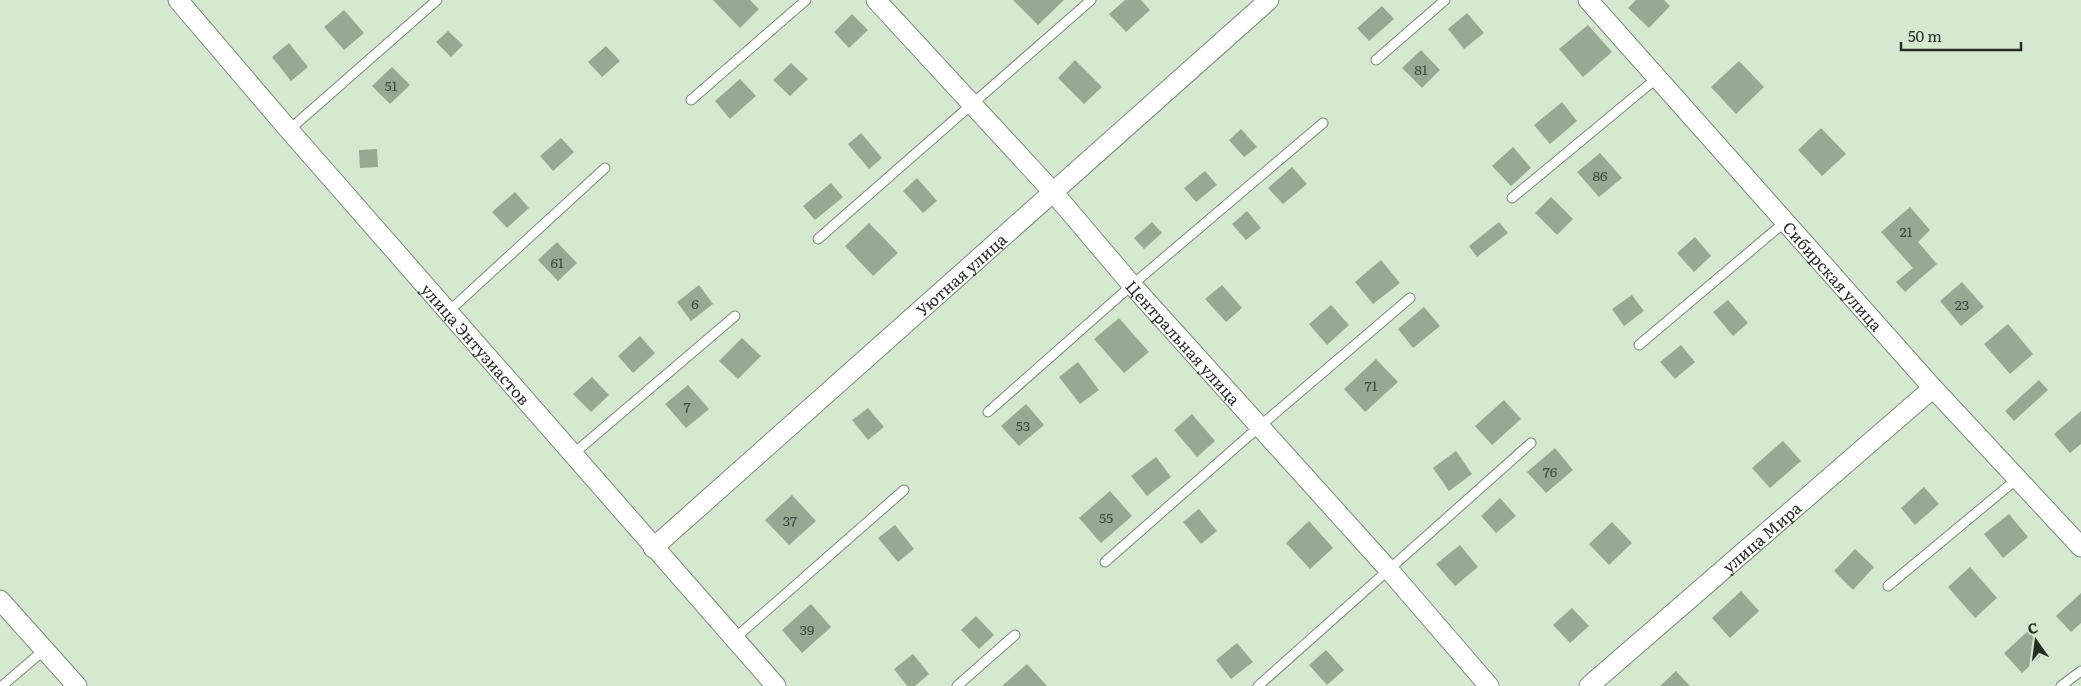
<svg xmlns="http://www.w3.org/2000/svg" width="2081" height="686" font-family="Literata,serif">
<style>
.building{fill:#97a992}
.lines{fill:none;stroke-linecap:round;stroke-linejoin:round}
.lane-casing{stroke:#7a8b75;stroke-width:11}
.street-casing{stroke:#7a8b75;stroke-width:21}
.lane{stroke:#fff;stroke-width:9}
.street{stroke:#fff;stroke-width:19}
.labels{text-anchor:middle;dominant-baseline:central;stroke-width:4.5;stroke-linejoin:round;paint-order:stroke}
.number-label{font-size:14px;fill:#424c40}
.street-label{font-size:16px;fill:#262d24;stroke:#d5e8d0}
</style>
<rect width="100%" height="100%" fill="#d5e8d0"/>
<path class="building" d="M713,0H750L759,9L740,28Z
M1013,0H1064L1038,25Z
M1125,0H1141L1150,10L1126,32L1109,14Z
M1636,0H1664L1670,6L1649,28L1628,8Z
M1382,6L1394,19L1369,41L1357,28Z
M344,10L364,33L344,50L324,27Z
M1467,13L1484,33L1464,49L1448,29Z
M852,14L868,30L849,48L834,32Z
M1588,25L1612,52L1583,77L1559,49Z
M448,31L463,45L451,57L436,42Z
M289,43L308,67L291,81L272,57Z
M606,46L620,61L602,77L588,62Z
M1421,50L1440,70L1422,88L1402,68Z
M1075,60L1102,87L1084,104L1058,78Z
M1739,61L1764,87L1736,114L1711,87Z
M791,63L808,79L790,96L773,80Z
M392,67L410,85L390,104L372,86Z
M740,79L756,96L730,119L715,101Z
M1562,102L1577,121L1550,144L1534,125Z
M1821,128L1846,154L1822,176L1798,150Z
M1241,129L1257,147L1244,157L1229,140Z
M861,133L882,158L869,169L848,144Z
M561,138L574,152L553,171L540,156Z
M1513,147L1531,168L1511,186L1492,166Z
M377,149L378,167L360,168L359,150Z
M1600,153L1622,178L1599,197L1577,172Z
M1292,167L1307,184L1283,204L1268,188Z
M1205,171L1217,185L1196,202L1184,188Z
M917,178L937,201L923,213L903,191Z
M831,183L843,197L815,220L803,206Z
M515,192L529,208L507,228L492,212Z
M1551,197L1573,219L1557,235L1535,213Z
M1910,207L1930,230L1918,242L1937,264L1905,292L1896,282L1913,268L1881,232Z
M1247,211L1261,228L1246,240L1232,224Z
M1152,222L1162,233L1144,249L1134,238Z
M1499,222L1508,233L1477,257L1469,246Z
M869,223L898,253L873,276L845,246Z
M1695,237L1711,256L1694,272L1677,253Z
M557,242L577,263L558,281L538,260Z
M1381,260L1400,283L1373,304L1355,282Z
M1962,282L1984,307L1961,326L1940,301Z
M699,285L713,304L691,321L677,302Z
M1222,285L1242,308L1226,322L1205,299Z
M1632,295L1644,311L1624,326L1612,309Z
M1728,300L1748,323L1733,336L1713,312Z
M1331,305L1349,325L1327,345L1309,324Z
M1424,307L1440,326L1413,348L1398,329Z
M1119,318L1149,352L1124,373L1094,339Z
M2008,324L2033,354L2010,374L1984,344Z
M640,336L655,353L633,373L618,356Z
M742,338L761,356L738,379L719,361Z
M1681,345L1695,362L1675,379L1660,362Z
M1376,359L1398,382L1365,412L1344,389Z
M1078,362L1099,390L1080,404L1059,377Z
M592,377L609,395L591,412L573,394Z
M2039,380L2048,390L2014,421L2005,411Z
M688,385L709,409L686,428L665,404Z
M1504,400L1521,419L1492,445L1475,426Z
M1026,404L1044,425L1019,446L1001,426Z
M868,408L884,427L868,440L852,420Z
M2081,411V444L2070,453L2054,434Z
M1192,414L1215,441L1197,457L1174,430Z
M1783,441L1801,461L1770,488L1752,468Z
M1555,448L1573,470L1546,493L1527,472Z
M1456,451L1472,474L1449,491L1433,468Z
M1156,457L1171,477L1147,496L1131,476Z
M1924,487L1939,504L1915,525L1901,508Z
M1110,491L1132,516L1101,543L1079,518Z
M792,495L816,521L789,545L765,520Z
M1500,498L1516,516L1496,533L1481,516Z
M1199,509L1217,531L1201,544L1183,522Z
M2009,514L2028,537L2003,558L1984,534Z
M1309,521L1333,548L1310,569L1286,543Z
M1612,522L1632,543L1609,565L1589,544Z
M895,525L914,549L898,562L878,538Z
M1460,545L1478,567L1455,586L1436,564Z
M1855,549L1874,567L1853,590L1834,571Z
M1970,567L1997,598L1975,618L1948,587Z
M1741,591L1759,611L1730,638L1712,618Z
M2081,593V623L2071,632L2056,616Z
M811,604L831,627L802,653L782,630Z
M1572,608L1589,626L1570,643L1553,625Z
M976,616L994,635L979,649L961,630Z
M2028,631L2046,651L2022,673L2004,653Z
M1237,643L1253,662L1231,679L1216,660Z
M1326,650L1344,670L1327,685L1309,665Z
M913,654L929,674L915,686H907L894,669Z
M1027,664L1047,686H1002Z
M1676,671L1690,686H1660Z"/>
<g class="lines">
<defs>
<path id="lane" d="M1376,60L1445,0
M691,100L806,0
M289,130L437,0
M1512,198L1657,78
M818,239L1091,0
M448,312L605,168
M1639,345L1786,221
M988,412L1132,285L1323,123
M572,455L735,316
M1105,562L1260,426L1410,298
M1888,586L2018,478
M734,639L904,490
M2,686L44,650
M957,686L1015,635
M1258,686L1531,443
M2061,686L2081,671"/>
<g id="street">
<path id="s1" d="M178,0L289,130L776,686"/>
<path id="s2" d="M876,0L1053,192L1132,285L1389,570L1489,686"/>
<path id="s3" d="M1588,0L1933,388L2081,547"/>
<path id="s4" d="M653,548L1269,0"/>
<path d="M0,600L77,686"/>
<path id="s5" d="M1589,686L1933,388"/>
</g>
</defs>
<use href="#lane" class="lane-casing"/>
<use href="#street" class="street-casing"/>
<use href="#lane" class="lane"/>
<use href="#street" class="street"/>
</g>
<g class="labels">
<g class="number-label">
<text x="1421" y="69">81</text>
<text x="391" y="85">51</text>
<text x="1600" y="175">86</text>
<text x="1906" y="231">21</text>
<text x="557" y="262">61</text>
<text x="695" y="303">6</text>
<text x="1962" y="304">23</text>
<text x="1371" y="385">71</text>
<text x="687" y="406">7</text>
<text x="1023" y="425">53</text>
<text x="1550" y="471">76</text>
<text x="1106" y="517">55</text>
<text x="790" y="520">37</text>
<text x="807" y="629">39</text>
</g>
<g class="street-label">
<text stroke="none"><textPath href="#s4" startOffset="412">Уютная улица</textPath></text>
<text stroke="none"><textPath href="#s3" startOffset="369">Сибирская улица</textPath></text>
<text stroke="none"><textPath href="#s2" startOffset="460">Центральная улица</textPath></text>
<text stroke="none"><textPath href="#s1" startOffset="455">улица Энтузиастов</textPath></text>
<text stroke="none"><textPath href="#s5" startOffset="228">улица Мира</textPath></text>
</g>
</g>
<g transform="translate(2036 641) rotate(346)" stroke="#d5e8d0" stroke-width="4" paint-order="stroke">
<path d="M0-4L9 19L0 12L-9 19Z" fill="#262d24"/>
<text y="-8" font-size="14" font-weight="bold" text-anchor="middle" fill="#262d24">С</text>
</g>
<path d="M1901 42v8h120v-8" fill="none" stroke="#262d24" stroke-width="2.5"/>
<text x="1908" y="42" font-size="15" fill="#262d24" stroke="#d5e8d0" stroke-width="4" paint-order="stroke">50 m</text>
</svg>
